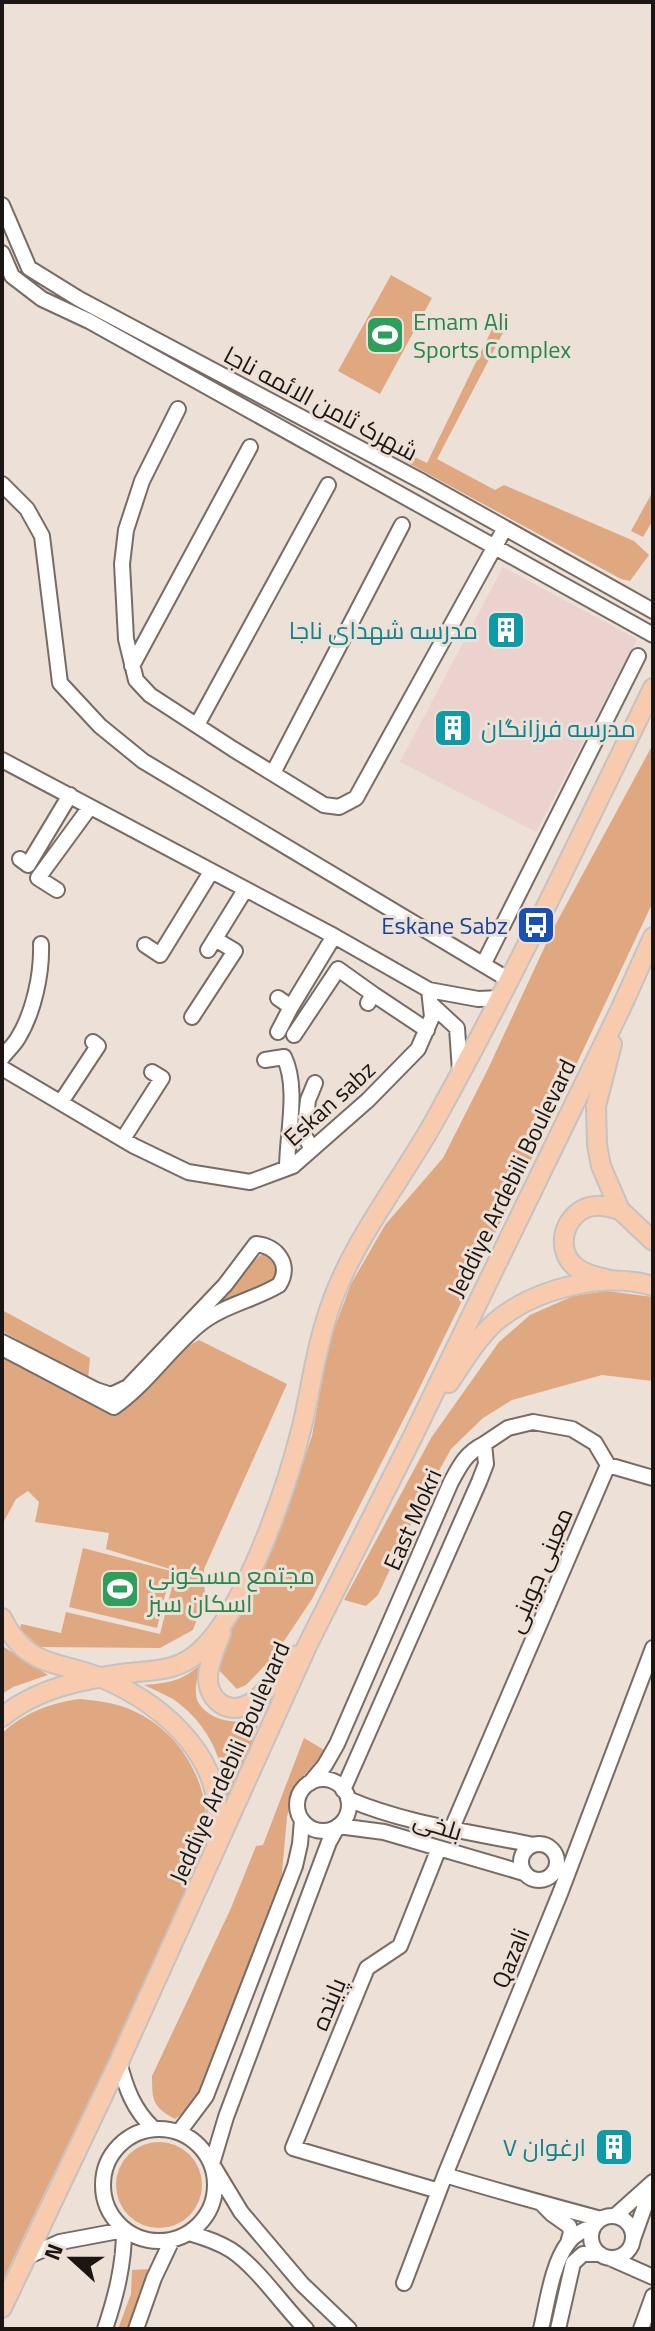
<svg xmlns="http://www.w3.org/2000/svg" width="655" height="2331" font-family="'Titillium Web',Cairo,sans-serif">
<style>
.education{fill:#ecd2ce}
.green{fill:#e0a881}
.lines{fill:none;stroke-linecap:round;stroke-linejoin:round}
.minor-casing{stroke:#776c65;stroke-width:18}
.major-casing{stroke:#c4c2c2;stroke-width:22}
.minor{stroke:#fff;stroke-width:14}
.major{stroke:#f8cbaf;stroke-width:18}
.labels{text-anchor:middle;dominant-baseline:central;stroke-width:6;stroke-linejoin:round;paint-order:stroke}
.leisure-label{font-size:24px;fill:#27864d;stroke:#ece0d7;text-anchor:start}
.street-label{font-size:24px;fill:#1b1613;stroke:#ece0d7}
.culture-label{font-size:24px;fill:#0d838f;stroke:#ece0d7;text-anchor:end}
.transit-label{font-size:24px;fill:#164399;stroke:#ece0d7;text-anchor:end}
</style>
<rect width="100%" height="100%" fill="#ece0d7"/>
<path class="education" d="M503,567L637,639L536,832L400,762Z"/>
<path class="green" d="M391,275L432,298L380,394L338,371Z
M495,323L505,329L437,459L495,490L504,485L634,541L649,555L630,581L621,579L397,457L400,450L427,463Z
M653,491V520L643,537L631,531Z
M653,744V902L544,1133L417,1393L312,1599L274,1656L246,1685L237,1689L215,1666L281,1524L312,1436L329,1343L351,1284L385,1225L443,1158L488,1069L552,931Z
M262,1254C275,1260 277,1266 274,1280L263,1288L221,1304C224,1294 253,1260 262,1254Z
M607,1291L653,1297V1381L602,1375L512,1400L483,1418L451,1449L420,1505L378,1595L366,1606L344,1600L431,1438L499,1342L530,1315L573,1296Z
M2,1310L90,1358L88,1379L2,1331Z
M199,1340L287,1384L204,1569L205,1597L193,1630L160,1648L39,1647L20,1629L21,1624L61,1633L66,1612L160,1634L176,1571L106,1549L109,1533L35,1522L39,1502L28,1491L16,1499L2,1525V1357L114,1414L134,1403L182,1350Z
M83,1548L171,1571L157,1628L69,1607Z
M2,1641L4,1647L48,1675L13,1687L2,1694Z
M200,1665C198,1676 193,1691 198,1702C206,1717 232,1726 248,1719C255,1716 260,1708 266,1702L227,1814C227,1768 213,1727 173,1699C164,1694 154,1690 144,1685C169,1683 182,1681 200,1665Z
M79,1699C94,1700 107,1702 121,1706C169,1721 206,1770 206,1821C205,1868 164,1941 144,1985C97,2084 49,2183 2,2282V1733C24,1713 50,1703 79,1699Z
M304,1738L326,1751L300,1780L292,1796L287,1817L281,1884L198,2096L186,2111L175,2119C153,2107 152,2101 152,2076L231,1908L256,1846L263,1845Z
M116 2185a43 43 0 1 1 86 0a43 43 0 1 1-86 0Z
M152,2269L127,2329H118L131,2294L132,2270Z"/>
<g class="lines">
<defs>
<path id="minor" d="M2,205L29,268L79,299L423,482L653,611
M2,253L12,276L42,299L89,321L653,635
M178,409L142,481L126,530L122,564L126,639L136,680L150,695L233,749L324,805L339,807L356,798L505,528
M2,484L27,509L42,536L60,683L100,726L143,761L509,980
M132,666L250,447
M197,725L328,485
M2,760L334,936L429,990L478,999L501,998
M273,773L402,525
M20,859L28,865L70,795
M57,890L38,878L90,807
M145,945L160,955L211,872
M208,950L245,890
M484,963L638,656
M278,998L291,1007L334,936
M368,1003L373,994L427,1030
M431,1004L457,1028L460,1071
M192,1017L235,951L215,939
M278,1032L291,1007
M294,1035L338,969L373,994
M2,1058C7,1051 14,1045 18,1038C34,1012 42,973 41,944
M265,1060L284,1057C299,1087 287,1135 287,1168
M2,1068L134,1146L188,1172L250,1182L293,1166L368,1100L418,1049L432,1017L429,990
M61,1102L98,1046L93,1042
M123,1139L162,1078L152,1072
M312,1149L304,1135L308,1100L315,1083
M2,1342L96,1390L111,1395L128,1387L225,1285L256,1244C277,1246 292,1265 279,1285C254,1300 224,1305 200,1324C169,1349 147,1384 114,1407L2,1348
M608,1465L653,1478
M297 1805a26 26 0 1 1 52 0a26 26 0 1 1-52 0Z
M310,1783L325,1765L337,1744L451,1482C460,1465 466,1453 484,1444L486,1464L479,1482L343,1790
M348,1799C406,1824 472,1832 533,1845
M452,1828L608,1465L595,1443L572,1429L533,1422L508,1428L484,1444
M521 1862a18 18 0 1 1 36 0a18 18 0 1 1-36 0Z
M439,1848L400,1946L367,1968L293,2148L439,2191
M119,2062C126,2088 133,2109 153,2128
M103 2185a56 56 0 1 1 112 0a56 56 0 1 1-112 0Z
M179,2132L206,2096L295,1866L300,1844L302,1820
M445,2175C497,2191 549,2205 601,2219
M543,2205L552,2214L569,2226L571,2232L568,2243
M615,2216L653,2182
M591 2237a21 21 0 1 1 42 0a21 21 0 1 1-42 0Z
M189,2233C203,2237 218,2242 231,2250C259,2269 282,2305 306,2329
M633,2239L653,2183
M24,2258L60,2242L124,2230C124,2265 116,2296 105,2329
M610,2258L653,2277
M404,2283L445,2175L561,1891L653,1648
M136,2329L154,2278L172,2240
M349,2329L302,2284L241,2212L212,2164L226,2117L329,1842L338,1826L384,1832L524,1873
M541,2329C547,2304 552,2264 568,2243C574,2234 584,2230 594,2226
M558,2329L573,2263L583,2254H600
M641,2329L653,2296"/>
<path id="major" d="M612,1044L596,1106L597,1145L601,1166L620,1210L653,1241
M607,1279C597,1277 585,1274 577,1268C554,1251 563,1215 589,1207C600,1204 610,1207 620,1210
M449,1383C463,1362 476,1340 494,1323C533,1289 604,1271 653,1286
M2,1618C27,1670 60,1660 104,1679C166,1706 232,1764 214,1838
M221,1633C216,1647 209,1661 208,1676C207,1699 227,1716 249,1704C266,1695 284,1669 298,1655
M2,1717C37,1688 84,1679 128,1673C155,1670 179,1671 200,1651C245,1610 286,1490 301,1430C310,1395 314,1358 325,1323C346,1248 397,1188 435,1120C513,979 582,833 653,688
M2,2308L119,2062L308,1644L412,1438L621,1008L653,937"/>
</defs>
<use href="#minor" class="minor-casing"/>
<use href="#major" class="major-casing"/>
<use href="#minor" class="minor"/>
<use href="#major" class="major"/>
</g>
<defs>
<symbol id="stadium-square" viewBox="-11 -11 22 22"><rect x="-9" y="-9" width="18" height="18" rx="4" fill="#2e9e5b" stroke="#ece0d7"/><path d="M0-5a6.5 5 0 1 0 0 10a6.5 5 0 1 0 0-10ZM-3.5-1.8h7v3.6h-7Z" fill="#fff"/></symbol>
<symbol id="building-square" viewBox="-11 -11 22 22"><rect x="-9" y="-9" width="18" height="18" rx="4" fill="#0f9aa8" stroke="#ece0d7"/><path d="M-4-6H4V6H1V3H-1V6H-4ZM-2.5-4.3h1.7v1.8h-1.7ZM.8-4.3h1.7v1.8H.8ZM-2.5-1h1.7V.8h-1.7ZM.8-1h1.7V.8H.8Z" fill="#fff"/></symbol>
<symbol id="bus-square" viewBox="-11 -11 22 22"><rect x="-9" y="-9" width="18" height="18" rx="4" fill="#1a4fb4" stroke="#ece0d7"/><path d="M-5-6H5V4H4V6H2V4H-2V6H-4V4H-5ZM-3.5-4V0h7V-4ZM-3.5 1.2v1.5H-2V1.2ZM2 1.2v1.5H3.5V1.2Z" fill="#fff"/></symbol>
</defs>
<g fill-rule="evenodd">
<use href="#stadium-square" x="363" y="313" width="44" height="44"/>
<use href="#building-square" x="484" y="608" width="44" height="44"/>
<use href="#building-square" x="431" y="706" width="44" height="44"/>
<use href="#bus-square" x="514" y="903" width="44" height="44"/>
<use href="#stadium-square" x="98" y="1567" width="44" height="44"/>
<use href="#building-square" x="592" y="2125" width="44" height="44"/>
</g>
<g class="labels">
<g class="leisure-label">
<text x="413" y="321">Emam Ali<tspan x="413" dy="28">Sports Complex</tspan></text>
<text x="148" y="1575">مجتمع مسکونی<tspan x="148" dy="28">اسکان سبز</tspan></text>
</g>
<g class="street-label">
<text transform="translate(321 403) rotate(28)">شهرک ثامن الائمه ناجا</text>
<text transform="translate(329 1103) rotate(-42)">Eskan sabz</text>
<text transform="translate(511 1178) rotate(-64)">Jeddiye Ardebili Boulevard</text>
<text transform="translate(412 1519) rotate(-66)">East Mokri</text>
<text transform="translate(539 1570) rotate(-67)">معینی جوینی</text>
<text transform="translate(229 1762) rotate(-66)">Jeddiye Ardebili Boulevard</text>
<text transform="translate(438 1825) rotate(17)">بلخی</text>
<text transform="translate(510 1958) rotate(-68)">Qazali</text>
<text transform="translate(328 2004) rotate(-68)">پاینده</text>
</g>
<g class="culture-label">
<text x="478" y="630">مدرسه شهدای ناجا</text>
<text x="481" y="728" text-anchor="start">مدرسه فرزانگان</text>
<text x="586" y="2147">ارغوان ۷</text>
</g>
<g class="transit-label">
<text x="508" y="925">Eskane Sabz</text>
</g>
</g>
<rect width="655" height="2331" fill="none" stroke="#1b1613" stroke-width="8"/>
<g transform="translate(72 2259) rotate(291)" stroke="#ece0d7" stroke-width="6" paint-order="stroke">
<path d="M0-6L14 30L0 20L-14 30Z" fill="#1b1613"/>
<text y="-12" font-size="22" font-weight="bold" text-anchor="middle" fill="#1b1613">N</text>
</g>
</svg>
